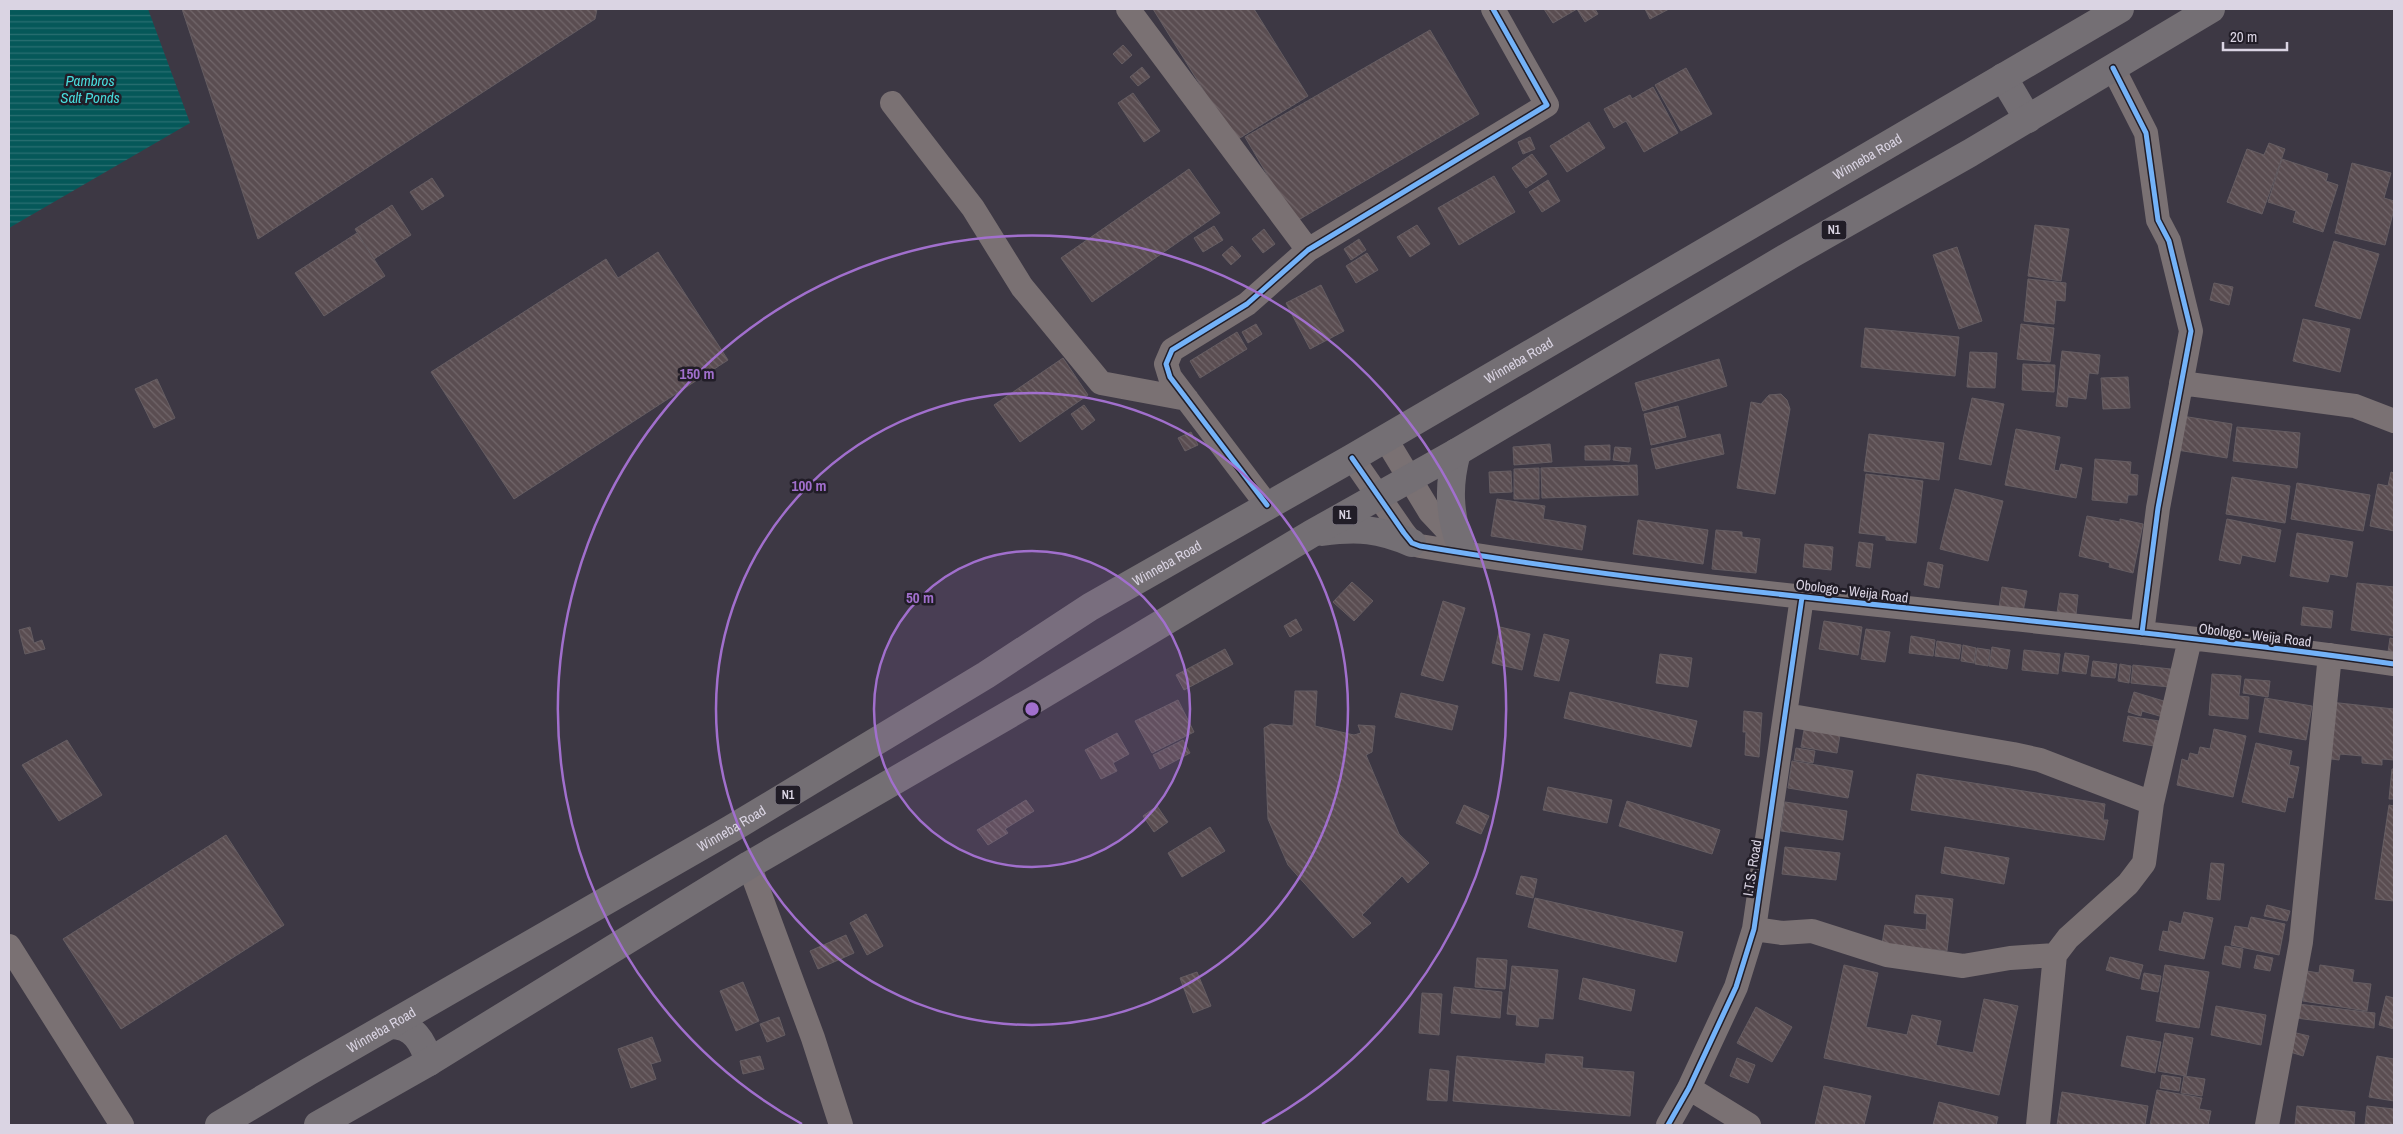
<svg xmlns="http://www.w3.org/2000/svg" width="2403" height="1134" font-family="'Archivo Narrow',sans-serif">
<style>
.water{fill:url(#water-rules)}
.building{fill:url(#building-back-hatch);stroke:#655d62}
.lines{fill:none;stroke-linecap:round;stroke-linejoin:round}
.minor{stroke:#7a7173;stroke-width:24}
.highway{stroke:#746f74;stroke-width:28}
.cycleway-casing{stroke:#211d27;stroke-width:8}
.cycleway{stroke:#73b2f8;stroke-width:5}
.ring{fill:none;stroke:#a16fcd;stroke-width:2.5}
.labels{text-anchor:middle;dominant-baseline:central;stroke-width:5;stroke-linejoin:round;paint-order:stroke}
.shield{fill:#211d27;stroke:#a29dab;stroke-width:1}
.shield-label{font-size:12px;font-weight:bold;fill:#dad4e3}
.street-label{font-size:14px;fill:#dad4e3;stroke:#211d27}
.water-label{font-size:15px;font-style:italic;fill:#48dbdb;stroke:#211d27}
.centre{fill:#a16fcd;stroke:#211d27;stroke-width:2.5}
.ring-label{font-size:15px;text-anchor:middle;font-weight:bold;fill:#a16fcd;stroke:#211d27;stroke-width:5;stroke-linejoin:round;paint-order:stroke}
</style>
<defs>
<pattern id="water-rules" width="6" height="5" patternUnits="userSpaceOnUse" patternTransform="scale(1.25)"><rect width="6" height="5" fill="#055859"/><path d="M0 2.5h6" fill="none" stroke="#296f71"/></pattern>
<pattern id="building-back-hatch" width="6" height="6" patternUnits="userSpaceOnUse" patternTransform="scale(1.25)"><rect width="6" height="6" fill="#5a4d51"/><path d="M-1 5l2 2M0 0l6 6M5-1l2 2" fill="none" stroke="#71666a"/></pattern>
</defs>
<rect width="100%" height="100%" fill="#3d3844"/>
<path class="water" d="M9,9H148L190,123L9,228Z"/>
<path class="building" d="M182,9H597L595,19L258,239Z
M1153,9H1254L1308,96L1235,141Z
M1544,9H1595L1598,14L1585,22L1577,9L1553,23Z
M1645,9H1669L1650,19Z
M1430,30L1479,114L1295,222L1245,137Z
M1123,45L1132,55L1122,64L1113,54Z
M1142,67L1150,77L1138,86L1130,77Z
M1686,68L1712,114L1681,131L1655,85Z
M1653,87L1678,133L1644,152L1626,121L1614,128L1604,109L1630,95L1632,99Z
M1133,93L1160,131L1144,142L1118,103Z
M1589,122L1605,148L1567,172L1550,146Z
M1530,137L1535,149L1523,154L1518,142Z
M2269,143L2285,149L2262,214L2227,202L2247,149L2264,155Z
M1532,154L1547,174L1526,188L1512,168Z
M2282,159L2328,174L2326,181L2338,185L2323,232L2293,222L2296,211L2268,202Z
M2352,163L2391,173L2384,198L2394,201V209L2385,245L2335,233Z
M1189,169L1220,213L1092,302L1061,258Z
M1494,176L1515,212L1459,245L1438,208Z
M432,178L444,196L422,210L410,192Z
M1548,180L1560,201L1542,212L1529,192Z
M392,205L411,235L374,259L355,229Z
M1417,225L1430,244L1410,257L1397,237Z
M2035,225L2069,229L2061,281L2028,276Z
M1214,226L1223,240L1203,252L1194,238Z
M1264,229L1275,244L1263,253L1252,239Z
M357,233L385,276L324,316L295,273Z
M1359,239L1366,250L1351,260L1344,249Z
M2334,241L2379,254L2360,319L2315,306Z
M1232,246L1241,256L1231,265L1222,255Z
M1957,247L1982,321L1959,329L1933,255Z
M658,252L728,360L514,499L431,372L606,259L618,278Z
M1367,253L1378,270L1356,283L1346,266Z
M2028,279L2066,283L2065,301L2056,300L2054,324L2024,321Z
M2214,283L2233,287L2229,305L2210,300Z
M1321,285L1344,331L1310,349L1286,303Z
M2303,319L2350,329L2340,372L2293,361Z
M1256,324L1262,334L1248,343L1242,332Z
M2021,324L2054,328L2050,362L2017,359Z
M1865,328L1959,337L1955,376L1861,367Z
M1237,332L1247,349L1200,378L1190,361Z
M2062,351L2100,355L2098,374L2089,373L2086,399L2068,397L2067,407L2056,406Z
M1970,352L1997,353L1995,388L1967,387Z
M1063,358L1088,395L1020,442L994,405Z
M1719,359L1727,386L1643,411L1635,383Z
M2023,364L2055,365L2054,392L2022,390Z
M2128,377L2130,408L2103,409L2101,378Z
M157,379L175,418L154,428L135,389Z
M1781,394L1787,400L1790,409L1775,494L1737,488L1751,402L1761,404L1769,395Z
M1972,398L2004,404L1991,465L1959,459Z
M1084,405L1095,420L1082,430L1071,414Z
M1678,406L1686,437L1651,445L1644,414Z
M2182,416L2232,424L2227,458L2177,450Z
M2237,427L2300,433L2297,468L2233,461Z
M2016,429L2060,437L2054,470L2059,471L2061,464L2082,468L2076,498L2005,485Z
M1191,432L1198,445L1185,451L1178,438Z
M1720,434L1724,454L1656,469L1651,449Z
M1869,434L1944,443L1939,480L1864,471Z
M1550,444L1552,462L1514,465L1513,447Z
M1610,445V460H1585V446Z
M1615,447L1631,448L1629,462L1613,460Z
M2095,459L2131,462L2130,474L2138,475L2137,495H2128L2127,503L2092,500Z
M1637,465L1638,495L1542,498L1541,468Z
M1539,468V499H1514V469Z
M1511,471L1512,492L1490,493L1489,472Z
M2391,472L2394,473V531L2370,526L2378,484L2388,486Z
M1866,474L1923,481L1916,543L1886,540V536L1859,533Z
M2232,477L2290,486L2285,523L2226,514Z
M2297,483L2370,495L2363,531L2291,519Z
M1955,489L2003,501L1988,561L1940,549Z
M1497,499L1545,506L1543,519L1586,526L1582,550L1491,536Z
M2087,516L2120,522V519L2143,524L2133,573L2109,567L2110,563L2079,556Z
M2227,519L2281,530L2275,562L2242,555L2240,564L2219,560Z
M1638,520L1708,530L1703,564L1633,554Z
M1716,530L1742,532V537L1760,539L1756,573L1712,569Z
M2297,533L2353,542L2347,577L2330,574L2328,582L2290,576Z
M1859,542L1873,544L1870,568L1856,566Z
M1805,544L1833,547L1831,570L1803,567Z
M1928,562L1943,565L1939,588L1924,585Z
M1352,582L1373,601L1354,621L1333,602Z
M2357,583L2394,587V636L2351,630Z
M2002,587L2027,591L2023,612L1999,608Z
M2060,593L2078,595L2076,615L2057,613Z
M1443,601L1465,608L1443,681L1421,675Z
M2303,607L2333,611L2331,628L2301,625Z
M1296,619L1302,630L1290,637L1284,626Z
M1824,621L1862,627L1858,655L1819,649Z
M30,627L34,643L42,640L45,649L25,654L19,630Z
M1500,627L1530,634L1522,670L1492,663Z
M1866,629L1890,632L1885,662L1861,659Z
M1544,634L1569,640L1559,681L1534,676Z
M1911,636L1935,640L1933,656L1909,653Z
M2390,638L2394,639V653L2388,652Z
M1937,641L1961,645L1959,659L1935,656Z
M1963,645L1976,648L1974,663L1961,661Z
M1992,647L2010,650L2007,669L1989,666Z
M1977,648L1990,650L1988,666L1975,664Z
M1225,649L1233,664L1184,690L1176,675Z
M2024,650L2060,654L2058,674L2022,670Z
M2065,653L2089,656L2086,674L2062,671Z
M1660,654L1692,658L1688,687L1656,683Z
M2093,661L2117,664L2115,678L2091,676Z
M2120,664L2131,666L2129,683L2118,681Z
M2133,665L2171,669L2169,687L2131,683Z
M2212,674L2241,676L2239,696L2249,697L2248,719L2209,715Z
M2245,679L2270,681L2268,697L2243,693Z
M1295,691H1317L1315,726L1354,735L1361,733L1358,725L1375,726L1372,752L1366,755L1399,834L1429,863L1408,883L1402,876L1362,915L1371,923L1353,938L1288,865L1268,819L1264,728L1271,724L1293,726Z
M1570,692L1697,721L1691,747L1564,718Z
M2134,692L2167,702L2163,717L2142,711L2141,716L2128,712Z
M1401,693L1458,706L1452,730L1395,717Z
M2265,698L2312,706L2306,740L2259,732Z
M1178,700L1194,732L1152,753L1135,721Z
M2330,702L2394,709V760L2382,759V765L2362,763V756L2340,754L2339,760L2324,758Z
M1744,711L1762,713L1759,757L1745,755L1746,732H1743Z
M2128,716L2159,721L2154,746L2123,741Z
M2214,729L2246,736L2233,797L2177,785L2182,759L2188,761L2190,753L2198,755L2200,747L2210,749Z
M1804,730L1840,735L1837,753L1801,747Z
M1117,733L1129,754L1113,763L1117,771L1101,779L1085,750Z
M67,740L102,795L59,821L22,765Z
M1183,740L1190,753L1160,769L1153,755Z
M2256,743L2292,751L2289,765L2299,767L2293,798L2288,797L2285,812L2242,802Z
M1796,748L1815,751L1813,763L1794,760Z
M1792,761L1853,771L1848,798L1788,788Z
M2392,769H2394V799H2389Z
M1917,774L2105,804L2103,820H2108L2104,840L1911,810Z
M1548,787L1612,800L1607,823L1543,810Z
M1026,800L1034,811L1005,829L1008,833L988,845L977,830Z
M1627,801L1720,830L1712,854L1619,826Z
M1785,802L1847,811L1843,840L1781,831Z
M1464,805L1489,816L1481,834L1456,823Z
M2389,805L2394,806V901L2375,899Z
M1157,806L1168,822L1154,832L1143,816Z
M1210,827L1225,851L1182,877L1168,853Z
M226,835L284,925L121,1029L63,939Z
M1785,847L1840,853L1836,880L1782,874Z
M1945,847L2009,858L2004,884L1941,873Z
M2211,863L2224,864L2220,900L2207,899Z
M1521,876L1537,879L1533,898L1516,894Z
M1916,895L1953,899L1947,951L1882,944L1885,925L1926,930L1927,914L1914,913Z
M1535,898L1683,932L1676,962L1528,927Z
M2267,905L2290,911L2287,921L2264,916Z
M2184,912L2213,918L2204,959L2159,950L2163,931L2168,932L2170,921L2181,924Z
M866,914L883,946L867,955L850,923Z
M2251,917L2285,924L2279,955L2231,945L2235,926L2248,928Z
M846,935L854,953L818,969L810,951Z
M2225,946L2243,949L2240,968L2222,964Z
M2257,955L2273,958L2270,971L2254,968Z
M2110,957L2143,965L2139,979L2106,970Z
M1477,958L1507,960L1505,989L1475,987Z
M1844,965L1878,973L1866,1027L1907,1035L1912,1015L1941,1021L1936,1045L1973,1053L1984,999L2018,1006L1999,1095L1824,1058Z
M2165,965L2209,972L2199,1028L2156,1021Z
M2320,965L2354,970L2352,982L2371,984L2367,1011L2303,1001L2307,971L2319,973Z
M1512,966L1558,970L1553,1019L1539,1018L1538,1027L1516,1025L1517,1015L1507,1014Z
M1197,972L1211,1006L1193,1013L1180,978Z
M2144,973L2161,976L2158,992L2141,989Z
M1583,978L1635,990L1631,1011L1579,999Z
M743,982L759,1021L736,1031L720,991Z
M1454,987L1502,992L1500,1018L1451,1013Z
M1422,993L1442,994L1439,1035L1419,1033Z
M2386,996L2394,998V1029L2379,1025Z
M2298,1004L2375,1013L2374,1028L2296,1018Z
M2216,1006L2266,1015L2261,1045L2211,1035Z
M1756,1007L1792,1027L1772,1062L1737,1043Z
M779,1017L785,1035L767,1042L760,1024Z
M2292,1032L2309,1036L2303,1056L2287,1051Z
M2165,1033L2193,1038L2186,1076L2158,1071Z
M2127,1036L2161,1042L2155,1073L2121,1066Z
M652,1037L661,1061L651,1064L656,1079L631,1088L618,1049Z
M1546,1054L1583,1057L1582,1068L1634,1072L1630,1116L1453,1101L1457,1056L1545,1064Z
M760,1056L764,1069L743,1074L740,1061Z
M2377,1056L2394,1059V1101L2369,1097Z
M1737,1058L1755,1065L1748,1083L1730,1076Z
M1430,1069L1449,1071L1447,1101L1427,1100Z
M2162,1075L2181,1078L2179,1091L2160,1088Z
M2184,1076L2205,1079L2202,1096L2181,1093Z
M1824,1086L1871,1096L1864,1125H1815Z
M2157,1090L2202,1098L2199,1109L2211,1111L2208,1125H2150Z
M2062,1092L2148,1106L2145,1125H2057Z
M1939,1102L1998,1117L1996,1125H1933Z
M2297,1106L2355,1112L2354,1125H2295Z
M2367,1106L2394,1109V1125H2365Z"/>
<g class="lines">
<path class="minor" d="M1128,9L1308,250
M2113,68L2146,133L2158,220L2169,241L2191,331L2158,508L2142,633
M892,103L973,208L1022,287L1101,383L1187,399
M2181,383L2355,406L2394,421
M1385,438L1430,512L1462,546
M1352,458L1404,533L1412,543L1420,546C1743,600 2070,618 2394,664
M1267,505L1170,377L1166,364L1172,350L1247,304L1308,250L1547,105L1493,9
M1786,715L2013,754L2040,760L2152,803
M749,865L813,1038L841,1125
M1754,929L1782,933L1812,931L1887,955L1963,966L2010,958L2055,955
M9,946L122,1125
M1689,1088L1749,1125
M1668,1125L1689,1088L1736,987L1754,929L1802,597
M2038,1125L2055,955L2068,938L2128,884L2144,863L2152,803L2190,639
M2267,1125L2301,942L2330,655"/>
<g class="highway">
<path d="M2003,77L2028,119"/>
<path d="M1457,452C1448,485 1449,512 1460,544"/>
<path d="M1322,532C1358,527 1379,529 1412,543"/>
<path d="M391,1025C414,1025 423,1042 429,1062"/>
<path id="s1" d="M219,1125L308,1072L731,829L986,675L1090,607L1352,458L2120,9"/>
<path d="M318,1125L429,1062L749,865L1034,700L1311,534L1457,452L1792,254L1970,153L2211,9"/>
</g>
<defs>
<path id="cycleway" d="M2113,68L2146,133L2158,220L2169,241L2191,331L2158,508L2142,633
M1352,458L1404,533L1412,543L1420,546C1743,600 2070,618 2394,664
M1267,505L1170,377L1166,364L1172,350L1247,304L1308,250L1547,105L1493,9
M1668,1125L1689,1088L1736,987L1754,929L1802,597"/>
</defs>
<use href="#cycleway" class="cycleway-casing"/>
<use href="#cycleway" class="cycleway"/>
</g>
<circle cx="1032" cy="709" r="158" fill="#a16fcd" fill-opacity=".12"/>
<g class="ring">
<circle cx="1032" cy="709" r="158"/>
<circle cx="1032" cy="709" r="316"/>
<path d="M802 1124A474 474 0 1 1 1262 1124"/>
</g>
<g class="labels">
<g class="shield">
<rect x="1821.5" y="220.5" width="25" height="19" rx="4"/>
<rect x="1332.5" y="505.5" width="25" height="19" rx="4"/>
<rect x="775.5" y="785.5" width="25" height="19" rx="4"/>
</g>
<g class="shield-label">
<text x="1834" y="230">N1</text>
<text x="1345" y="515">N1</text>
<text x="788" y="795">N1</text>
</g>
<g class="street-label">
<text stroke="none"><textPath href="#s1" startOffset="1912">Winneba Road</textPath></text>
<text stroke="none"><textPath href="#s1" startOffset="1508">Winneba Road</textPath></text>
<text stroke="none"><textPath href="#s1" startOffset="1102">Winneba Road</textPath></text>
<text transform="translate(1852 591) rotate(7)">Obologo - Weija Road</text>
<text transform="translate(2255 635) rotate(7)">Obologo - Weija Road</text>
<text stroke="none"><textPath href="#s1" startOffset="592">Winneba Road</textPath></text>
<text transform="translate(1752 868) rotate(-81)">I.T.S. Road</text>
<text stroke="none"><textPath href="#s1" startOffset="188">Winneba Road</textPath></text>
</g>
<g class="water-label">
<text x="90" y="80">Pambros<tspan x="90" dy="17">Salt Ponds</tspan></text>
</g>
</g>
<circle cx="1032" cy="709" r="8" class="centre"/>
<g class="ring-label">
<text x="697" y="379">150 m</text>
<text x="809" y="491">100 m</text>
<text x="920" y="603">50 m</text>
</g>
<rect width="2403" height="1134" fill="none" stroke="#dad4e3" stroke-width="20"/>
<path d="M2223 42v8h64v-8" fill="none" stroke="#dad4e3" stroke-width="2.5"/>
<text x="2230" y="42" font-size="15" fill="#dad4e3" stroke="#211d27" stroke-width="4" paint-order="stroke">20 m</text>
</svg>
